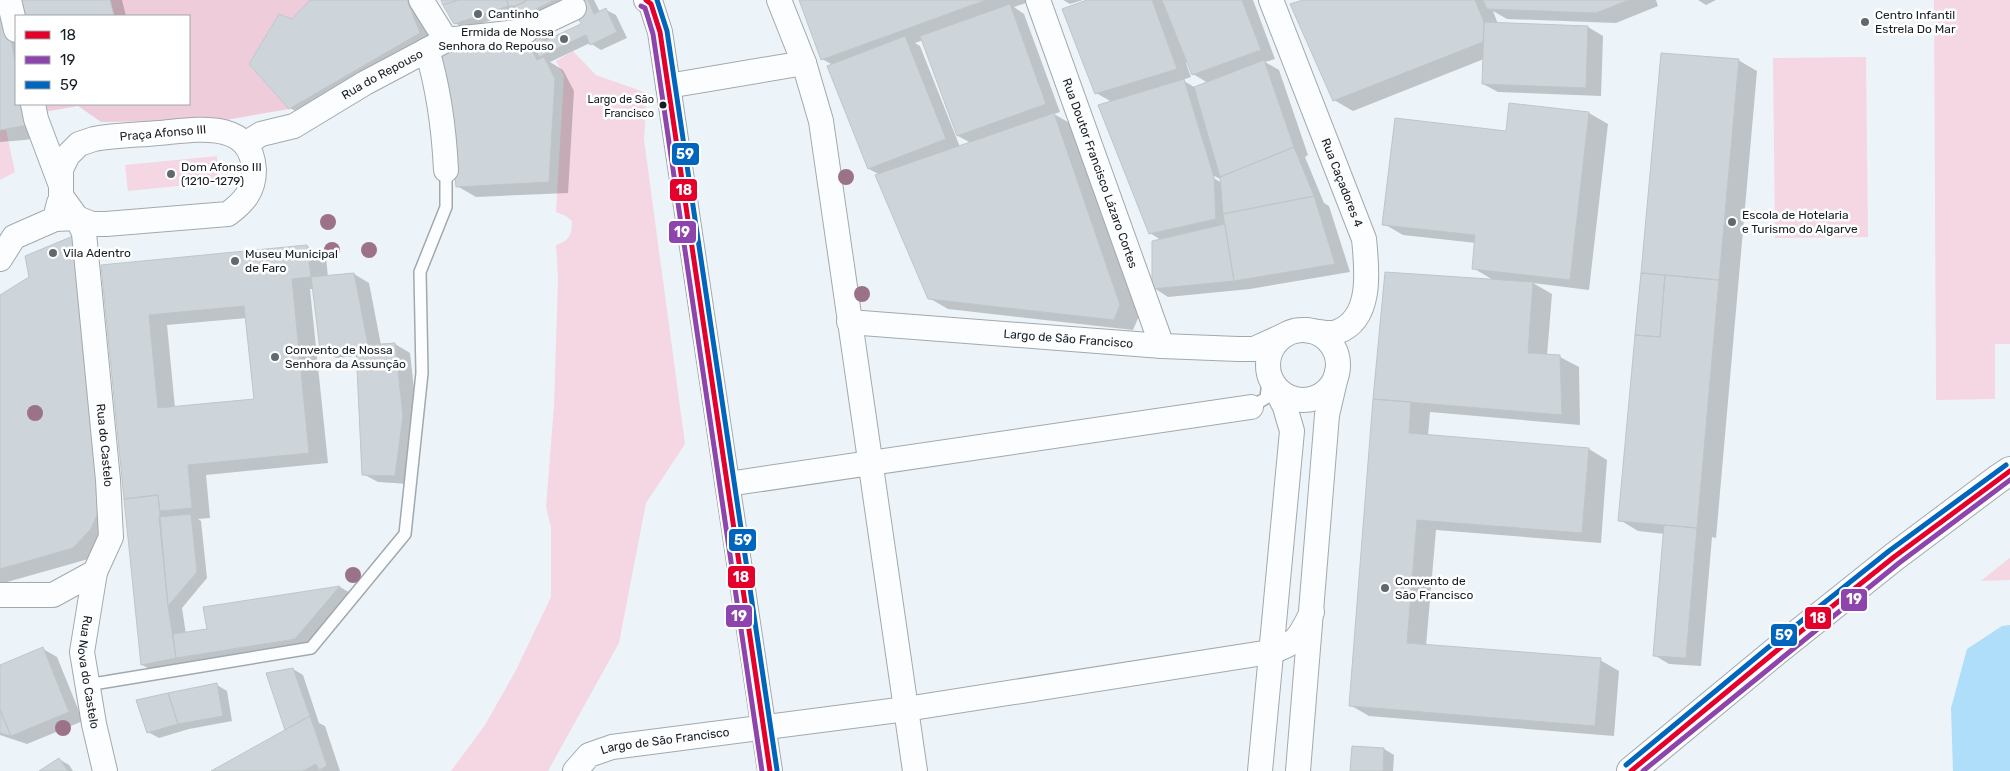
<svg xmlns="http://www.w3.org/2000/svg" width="2010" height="771" font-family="Rubik,sans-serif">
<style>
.green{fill:#f5d6e3}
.forest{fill:#efccda}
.water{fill:#aedefa}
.shadow{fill:#0003;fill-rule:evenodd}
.building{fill:#ced5da;stroke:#bfc6ca;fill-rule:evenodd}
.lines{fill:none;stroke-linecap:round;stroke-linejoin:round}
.lane-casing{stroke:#a2a9ae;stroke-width:14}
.street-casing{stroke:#a2a9ae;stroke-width:26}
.secondary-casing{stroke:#a2a9ae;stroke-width:30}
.lane{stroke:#fcfdfe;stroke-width:11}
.street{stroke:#fcfdfe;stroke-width:24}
.secondary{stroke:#fcfdfe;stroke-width:28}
.bus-1-casing{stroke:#fff;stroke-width:9}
.bus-2-casing{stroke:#fff;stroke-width:9}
.bus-3-casing{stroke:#fff;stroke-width:9}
.bus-1{stroke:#e4002b;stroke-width:5}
.bus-2{stroke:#8e44ad;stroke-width:5}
.bus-3{stroke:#0065bd;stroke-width:5}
.tree{fill:#9c7289}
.poi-dot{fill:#62696e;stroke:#fff;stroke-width:2}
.bus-dot{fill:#171e23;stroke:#fff;stroke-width:2}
.labels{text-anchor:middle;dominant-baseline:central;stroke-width:5;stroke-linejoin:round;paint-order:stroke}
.bus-label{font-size:11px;fill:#171e23;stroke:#fff;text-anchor:end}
.poi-label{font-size:12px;fill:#171e23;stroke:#fff;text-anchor:start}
.street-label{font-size:12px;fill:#171e23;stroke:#fff}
.line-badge{stroke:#fff;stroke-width:2}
.badge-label{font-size:14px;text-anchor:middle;font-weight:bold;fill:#fff}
</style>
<rect width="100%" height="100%" fill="#edf4f9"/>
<path class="green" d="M1934,0H2010V344H1995V399L1936,400Z
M573,51L596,75L647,93L644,139L685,444L646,503L619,643L548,771H451L485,725L516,670L551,597V527L546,507L554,405L558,279L556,245C569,241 572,235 572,221L566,216L556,212L564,76L556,61Z
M1866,57L1868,237L1775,238L1773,58Z
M0,130H6L15,172L0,180Z
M217,156L219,182L128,191L125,165Z
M2010,558V580L1981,581L2008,559Z"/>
<path class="forest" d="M110,0H310L292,19L279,14L249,64L289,109L226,120L101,122L78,106L44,112L42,104H189V16H114Z"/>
<path class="water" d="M2010,625V771H1953L1951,708L1967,649L2002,626Z"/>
<path class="shadow" d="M0,0H122L126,16H16V104H40L46,136L25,140L0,142Z
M311,0H421L438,44L309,119L290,108L292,20Z
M443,0H594L600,12L606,10L616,15L627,38L601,50L590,43L550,62L563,70L574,91L568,193L476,197L457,186L525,38L534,43L519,11L465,29L455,23ZM572,2L583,24L550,40L539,18Z
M801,0H1025L1026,3L1014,7L1024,14L1060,112L1054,114L1073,125L1139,316L1133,330L948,309L929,298L880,175L869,169L833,65L822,59ZM923,40L958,136L971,143L960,147L920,46L915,43Z
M1063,0H1083L1070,4Z
M1090,0H1253L1275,59L1265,62L1279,70L1308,155L1305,157L1324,203L1329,206L1350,272L1250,289L1168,297L1154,288L1161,240L1150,233L1112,102L1096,93ZM1188,62L1193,74L1208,83L1196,88L1182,80L1191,77L1186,63ZM1209,173L1222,180V183L1208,175Z
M1307,0H1656L1658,6L1616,23L1507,19L1493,11L1498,24L1588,27L1603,36L1601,96L1498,92L1483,84L1484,59L1353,111L1334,100Z
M1698,0H1716L1706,5Z
M1738,60L1757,71L1716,538L1712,537L1701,666L1669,664L1654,655L1665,534L1638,531L1620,520Z
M1511,104L1589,113L1608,124L1589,290L1533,283L1552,294L1547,356L1560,357L1579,367L1580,425L1430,412L1428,436L1589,449L1607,460L1601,543L1436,530L1426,646L1600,660L1619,671L1614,736L1369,716L1350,705L1374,399L1495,281L1473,268L1476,243L1403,235L1384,224L1507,133Z
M307,246L326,257L328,277L354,274L369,283L381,345L395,344L410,353L418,425L409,484L378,482L363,474L358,356L336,358L321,349L313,289H310L328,463L206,475L210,518L198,519L201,521L207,578L182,608L186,634L208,630L204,608L340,587L354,595L310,647L157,673L142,665L102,266ZM247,318L255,400L175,408L167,325Z
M0,297L119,495L92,558L0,584Z
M43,649L57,657L83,721L27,744L0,735V666Z
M293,669L303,675L319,723L325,726L340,771H214L287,730Z
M217,685L227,691L232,721L189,729L159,738L148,732Z
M1353,747L1384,749L1394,755L1393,771H1352Z
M59,759L69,765L73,771H41Z"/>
<path class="building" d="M0,0H3L16,66V104H24L28,125L0,130Z
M18,0H110L114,16H22Z
M310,0H407L420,33L289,109L249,64L279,14L292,19Z
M441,0H458L443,5Z
M458,0H507L508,6L454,24L443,5Z
M507,0H524L525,2L515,6H508Z
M528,0H554L530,12L544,41L581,24L570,0H588L594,14L606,8L617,32L590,45L586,35L539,57L515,6Z
M799,0H986L821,60Z
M1087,0H1152L1177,69L1095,94L1062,9Z
M1162,0H1242L1261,50L1192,75Z
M1303,0H1475L1484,22L1483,42L1333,101L1290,4Z
M1483,0H1629L1596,13L1487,9Z
M1010,4L1046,104L957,136L920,36Z
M1484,22L1588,26L1586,88L1482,84Z
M905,36L946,139L868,169L827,66Z
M525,37L537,60L544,57L555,79L549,182L456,187L450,124L436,51Z
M1661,53L1739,59L1719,280L1641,273Z
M1264,60L1294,147L1220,177L1194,87Z
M1184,79L1214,177L1216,219L1149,234L1098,105Z
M1509,103L1589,112L1570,280L1472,269L1475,235L1382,225L1395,118L1506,131Z
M1054,113L1120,305L1114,320L928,299L875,175Z
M1294,147L1314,196L1223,214L1220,177Z
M1314,196L1335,264L1234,281L1223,214Z
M1225,224L1234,281L1152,289V241Z
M78,234L99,510L91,529L73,548L0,569V295L29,277L25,256Z
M307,245L311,277L292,279L309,453L188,465L192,508L160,511L158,495L124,499L101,265ZM244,306L254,399L158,408L149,315Z
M1385,272L1533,282L1528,353L1560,355L1562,415L1373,399Z
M354,273L368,345L395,343L403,416L395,476L362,475L356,347L320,350L311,277Z
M1641,273L1665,275L1660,337L1635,335Z
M1665,275L1719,280L1697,528L1618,521L1635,335L1660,337Z
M1373,399L1411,402L1409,433L1589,448L1582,533L1417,520L1407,643L1601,658L1595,726L1349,706Z
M158,495L168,606L176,658L141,665L124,499Z
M191,514L197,572L168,606L159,517Z
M1664,525L1697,528L1686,658L1653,656Z
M340,586L295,639L176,658L173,634L207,629L203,607Z
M43,647L69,712L11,736L0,710V665Z
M293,668L310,716L285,730L266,673Z
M217,683L223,716L178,724L168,693Z
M168,693L178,724L147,733L136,700Z
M0,710L11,736L0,733Z
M310,716L327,766L319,770L316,764L303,771H211Z
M1352,746L1384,748L1383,771H1350Z
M59,758L68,771H39Z"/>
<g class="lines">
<defs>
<path id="lane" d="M1251,407L1266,398L1269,373
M87,685L311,648L405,534L422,373L420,272L446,207V170"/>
<g id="street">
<path d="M9,0L16,30"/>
<path d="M421,0L446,40"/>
<path d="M646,0L651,4L660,32L770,771"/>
<path d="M779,0L804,63L821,121L915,771"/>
<path id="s1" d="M1038,0L1162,346"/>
<path id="s2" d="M1271,0L1364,239C1367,269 1373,319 1337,332C1329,335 1314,331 1306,330"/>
<path d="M536,26L574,8"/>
<path d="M427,50C439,90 444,129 446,170"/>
<path d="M668,86L804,63"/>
<path d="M33,104L36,119L60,183"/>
<path id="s3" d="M245,144L261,134L294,126L365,83L446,40L526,31"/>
<path id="s4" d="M55,219L77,218L92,224H106L228,214C244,202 254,191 254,170C251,118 194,130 159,133C137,135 115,135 94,139L79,144L68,155L61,169V196L77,218L84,233L108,480L111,537L95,572L82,652L94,724L105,771"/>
<path d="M0,259L14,237L55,219L59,203"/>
<path id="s5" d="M849,322L1162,346L1238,349H1254L1285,335"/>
<circle cx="1303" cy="365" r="35"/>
<path d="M728,484L1251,407"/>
<path d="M0,595H53L95,572"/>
<path id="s6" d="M575,771L589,755L612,747L906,709L1270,652C1298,643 1299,638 1312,612"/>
<path d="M1260,771L1292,431L1285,407L1274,385"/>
<path d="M1298,771L1327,415L1337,372"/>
</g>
<path id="secondary" d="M1631,771L1775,652L1894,557L1998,479L2010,471"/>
</defs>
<use href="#lane" class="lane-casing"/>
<use href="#street" class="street-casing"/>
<use href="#secondary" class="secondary-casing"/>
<use href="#lane" class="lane"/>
<use href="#street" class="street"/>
<use href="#secondary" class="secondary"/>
<defs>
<path id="bus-1" d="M646,0L651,4L660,32L770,771
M1631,771L1775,652L1894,557L2010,471"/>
<path id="bus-2" d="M641,6L645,8L653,34L762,771
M1643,771L1899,563L2010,480"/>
<path id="bus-3" d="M657,0L667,31L777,770
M1626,765L1770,646L1889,551L2006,465"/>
</defs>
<use href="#bus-1" class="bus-1-casing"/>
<use href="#bus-2" class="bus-2-casing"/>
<use href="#bus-3" class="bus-3-casing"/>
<use href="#bus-1" class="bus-1"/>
<use href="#bus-2" class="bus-2"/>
<use href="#bus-3" class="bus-3"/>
</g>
<g class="tree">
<circle cx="846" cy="177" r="8"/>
<circle cx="328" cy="222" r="8"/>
<circle cx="332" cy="250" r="8"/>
<circle cx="369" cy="250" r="8"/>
<circle cx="862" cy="294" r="8"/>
<circle cx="35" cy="413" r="8"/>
<circle cx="353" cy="575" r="8"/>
<circle cx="63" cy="728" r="8"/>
</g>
<g class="poi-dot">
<circle cx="478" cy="14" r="5"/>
<circle cx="1865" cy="22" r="5"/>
<circle cx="564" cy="39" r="5"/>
<circle cx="171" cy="174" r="5"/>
<circle cx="1732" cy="222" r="5"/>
<circle cx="53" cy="253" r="5"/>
<circle cx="235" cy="261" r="5"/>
<circle cx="275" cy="357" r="5"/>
<circle cx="1385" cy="588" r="5"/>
</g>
<circle class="bus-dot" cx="663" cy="105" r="4.5"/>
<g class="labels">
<g class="bus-label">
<text x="654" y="99">Largo de São<tspan x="654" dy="14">Francisco</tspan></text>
</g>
<g class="poi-label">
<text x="488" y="14">Cantinho</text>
<text x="1875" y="15">Centro Infantil<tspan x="1875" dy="14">Estrela Do Mar</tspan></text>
<text x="554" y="32" text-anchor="end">Ermida de Nossa<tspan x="554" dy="14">Senhora do Repouso</tspan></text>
<text x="181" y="167">Dom Afonso III<tspan x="181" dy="14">(1210-1279)</tspan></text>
<text x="1742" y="215">Escola de Hotelaria<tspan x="1742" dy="14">e Turismo do Algarve</tspan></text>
<text x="63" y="253">Vila Adentro</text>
<text x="245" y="254">Museu Municipal<tspan x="245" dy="14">de Faro</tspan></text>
<text x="285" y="350">Convento de Nossa<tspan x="285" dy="14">Senhora da Assunção</tspan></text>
<text x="1395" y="581">Convento de<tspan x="1395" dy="14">São Francisco</tspan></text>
</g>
<g class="street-label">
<text stroke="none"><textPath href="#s3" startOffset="155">Rua do Repouso</textPath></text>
<text transform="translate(163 133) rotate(-5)">Praça Afonso III</text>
<text stroke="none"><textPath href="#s1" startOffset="184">Rua Doutor Francisco Lázaro Cortes</textPath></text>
<text stroke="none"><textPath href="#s2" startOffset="196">Rua Caçadores 4</textPath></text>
<text stroke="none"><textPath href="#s5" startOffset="220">Largo de São Francisco</textPath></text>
<text stroke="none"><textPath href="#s4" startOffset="742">Rua do Castelo</textPath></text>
<text stroke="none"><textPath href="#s4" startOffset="974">Rua Nova do Castelo</textPath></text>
<text stroke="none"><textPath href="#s6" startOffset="99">Largo de São Francisco</textPath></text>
</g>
</g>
<g class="line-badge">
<rect x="671" y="142" width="29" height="24" rx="5" fill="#0065bd"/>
<rect x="669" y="178" width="29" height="24" rx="5" fill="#e4002b"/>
<rect x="668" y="220" width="29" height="24" rx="5" fill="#8e44ad"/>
<rect x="728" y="528" width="29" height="24" rx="5" fill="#0065bd"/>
<rect x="727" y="565" width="29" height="24" rx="5" fill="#e4002b"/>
<rect x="1840" y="588" width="28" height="24" rx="5" fill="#8e44ad"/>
<rect x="725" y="604" width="28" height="24" rx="5" fill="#8e44ad"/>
<rect x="1804" y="606" width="28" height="24" rx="5" fill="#e4002b"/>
<rect x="1770" y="623" width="28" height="24" rx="5" fill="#0065bd"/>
</g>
<g class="badge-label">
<text x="685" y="159">59</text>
<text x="684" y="195">18</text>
<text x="682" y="237">19</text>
<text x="743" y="545">59</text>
<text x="741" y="582">18</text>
<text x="1854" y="604">19</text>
<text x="739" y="621">19</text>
<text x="1818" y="623">18</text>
<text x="1784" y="640">59</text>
</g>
<rect x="15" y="15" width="175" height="90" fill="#ffffff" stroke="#a2a5a7"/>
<rect x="25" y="31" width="25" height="8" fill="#e4002b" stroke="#a2a5a7"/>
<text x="60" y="40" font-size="15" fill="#171e23">18</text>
<rect x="25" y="56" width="25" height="8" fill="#8e44ad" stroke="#a2a5a7"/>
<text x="60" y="65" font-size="15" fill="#171e23">19</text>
<rect x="25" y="81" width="25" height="8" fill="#0065bd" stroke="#a2a5a7"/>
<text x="60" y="90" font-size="15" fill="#171e23">59</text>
</svg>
